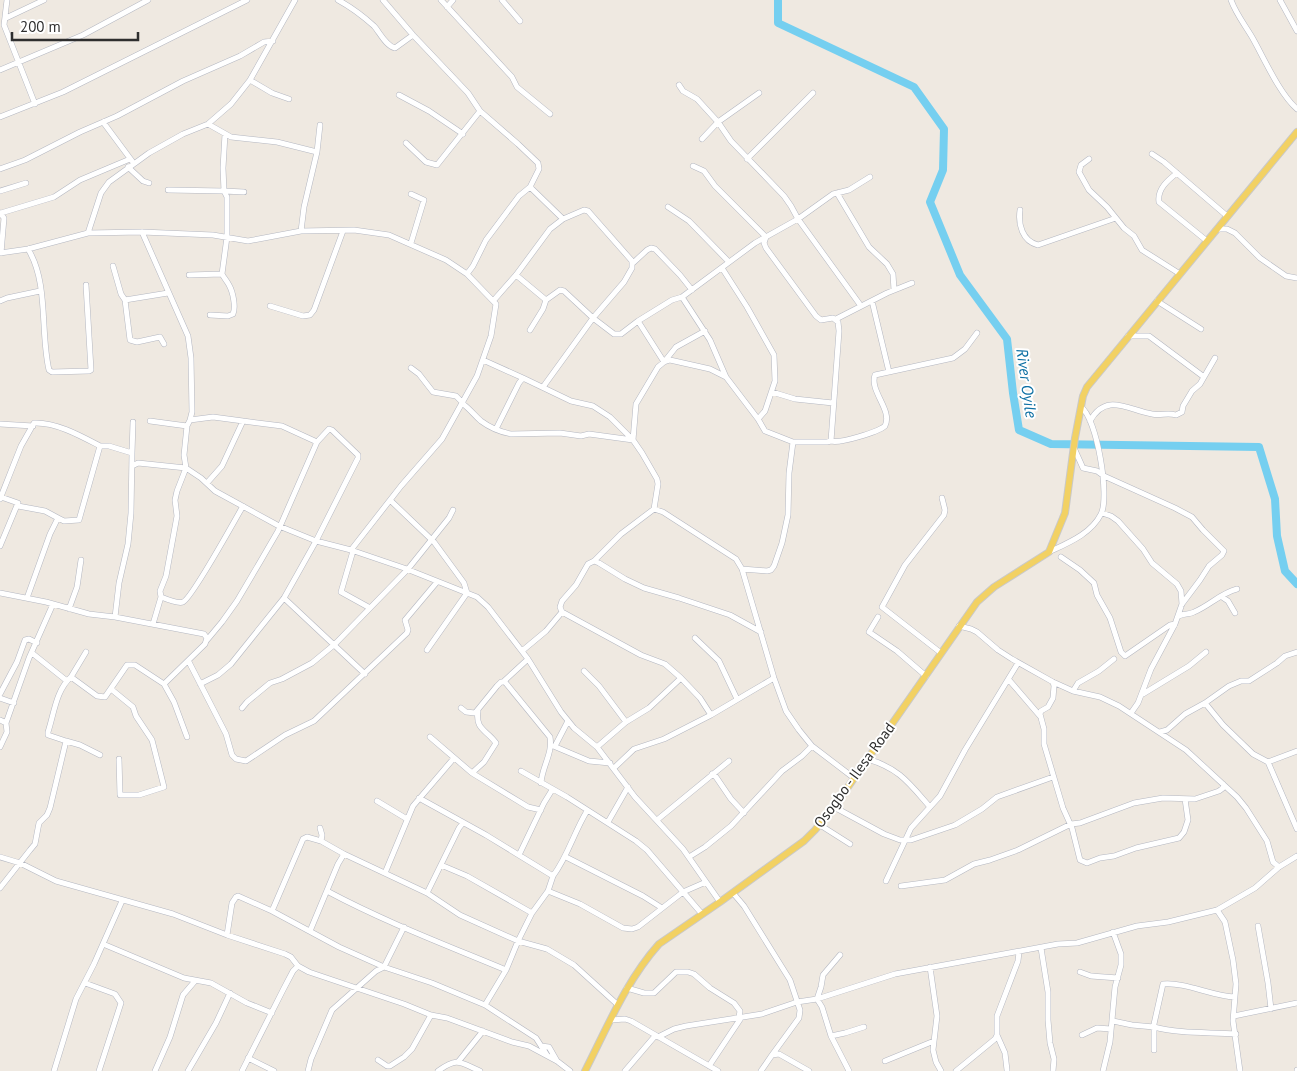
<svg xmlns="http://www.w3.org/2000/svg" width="1297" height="1071" font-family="'PT Sans',sans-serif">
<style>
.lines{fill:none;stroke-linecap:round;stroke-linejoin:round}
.river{stroke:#75cff0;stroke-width:8}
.minor-casing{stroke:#b4b7c1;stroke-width:6}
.major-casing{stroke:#c9c9c9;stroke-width:8}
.minor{stroke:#fff;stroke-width:5}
.major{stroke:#f2d163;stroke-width:6}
.labels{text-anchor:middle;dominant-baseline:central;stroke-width:4;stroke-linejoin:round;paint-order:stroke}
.street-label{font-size:15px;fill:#2e2e2e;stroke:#fff}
.water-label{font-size:16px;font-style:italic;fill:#0d6fa3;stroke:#fff}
</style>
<rect width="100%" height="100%" fill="#efe9e1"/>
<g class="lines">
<path class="river" d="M778,0V23L914,87L944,129L943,170L930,202L960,275L1007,339L1013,393L1019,430L1051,444L1259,447L1275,499L1277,536L1285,571L1297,584"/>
<defs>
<path id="minor" d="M7,0L4,25L35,104
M338,0C351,7 363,16 374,26C380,33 386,46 395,48L413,35
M383,0L413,35L468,93L480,111L518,144L538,163L539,169L530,187L519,196L486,240L473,266L467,274
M441,0L512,77L517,87L550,114
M502,0L520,21
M1231,0C1236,14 1245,25 1252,37C1264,58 1279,93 1297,109
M1280,0L1297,31
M447,7L453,0
M6,18L44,0
M0,70L83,35L148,0
M250,80L272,93L289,99
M679,85L683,91L697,99L718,122L731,141L784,196L791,206L798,219L861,306
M399,95L429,111L463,134
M0,117L63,92L247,0
M103,122L132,161
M208,124L231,137L277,142L317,152
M225,134L223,168L224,191L244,192
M702,139L718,122L759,93
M406,143L426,162L437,165L480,111
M1152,154L1164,162L1227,216
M747,159L813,93
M1089,159L1081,165L1079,172L1089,190L1107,207L1124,228L1134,236L1142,250L1180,274
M128,167L143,181L149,183
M0,169L25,160L80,132L117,116L183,81L240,56L264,42L273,41
M1177,173C1168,180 1157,189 1159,202L1207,241
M530,187L563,219
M168,190L224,191L227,197V237L222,274C224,278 227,281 229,285C233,292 236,307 233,314L228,316L210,315
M0,191L26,183
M837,193L869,247L887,264L893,274L894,290
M668,207L689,221L729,262
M1020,210C1018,224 1022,241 1038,245L1116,218
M0,213L4,218L1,253
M1,213L54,197L80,180L130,159
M1218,229H1227L1235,233L1260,258L1286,276L1297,278
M301,231L304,207L317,152L320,125
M142,232L188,336L191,358L192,412L190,420L187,426
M88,233L101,193L109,182L149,153L183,134L208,124L231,104L250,80L295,0
M411,243L424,200L411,194
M28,249C49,283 40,332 49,370L52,372L89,371L91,370L86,285
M0,253L28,249L88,233L142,232L213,235L248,241L301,231L354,230L389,235L446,260L467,274L496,304L491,336L477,376L442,439L401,486L351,550
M633,263L647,250L651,248L655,249L680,275L692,290
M113,266L121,294L125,300L168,293
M722,268L747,307L774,355L775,381L765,411L758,419
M189,275L222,274
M516,275L546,300
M682,297L755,243L798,219L833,194L849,190L870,177
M125,300L130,340L137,342L160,337L164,344
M494,300L516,275L550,229L563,219L584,210L588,211L632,261V268L624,282L593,318L543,387
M0,301L7,298L40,291
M872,301L889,372
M1157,301L1201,329
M270,306L303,316L310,315L314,310L343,231
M836,319L887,293L912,283
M638,321L664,362L676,347L705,331
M530,330L543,309L546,300L560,290L564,291L593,318L614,334H621L638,321L672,300L682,297L710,340L726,377
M1128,336H1149L1204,377
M483,360L523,378
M411,368L419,374L433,392L456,396L463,403
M772,392L795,399L833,403
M463,404C470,409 474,415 481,421C489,427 501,432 511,434L560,433L581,436L589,434L633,440L636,404L658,367L664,362L670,360L710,369L726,377L758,419L765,431L793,442H827L831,441L839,331L838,322L833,318L821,320L816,316L766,248L764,243L766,237L715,186L704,171L693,166
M190,420L213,417L243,421
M150,421L187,426L184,455L186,468L201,478L215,491L279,526L316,541L351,550L404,568L477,597L488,607L528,659L561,712L574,728L597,747L635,797L683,849L720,902
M1090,421C1106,392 1128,410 1152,414C1161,416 1167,412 1176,415L1182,412L1183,406L1192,391L1200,384L1215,358
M0,424L33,426
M496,429L519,383L523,378L571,401L593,406L610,417L633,440L642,453L657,479L658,484L654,509
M831,441C839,444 878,432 885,426C893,410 869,391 875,375L953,358L965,349L977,333
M1074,448L1083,468L1097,471L1104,476L1175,508L1192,517L1203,530L1224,551L1222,555L1209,566L1200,580L1182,604L1175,624L1151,669L1138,703L1131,713
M132,453L133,422
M132,466L138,463L186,468L177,491L175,500L177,516L166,576L160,591L161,597
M207,483L222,466L243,421L282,426L317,442
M0,499L21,446L34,423C56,422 81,436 100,446
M390,500L434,542L464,583L467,593L427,650
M18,506L45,511L58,518L50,534L27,598
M1102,513L1111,516L1118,521L1143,549L1152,563L1177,584L1181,591L1182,604
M58,518L64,521L79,520L100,446H109L132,453L131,513L128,544L119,583L115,617
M0,546L18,503L1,497
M353,551L341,592L370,608
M1049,552C1068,543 1091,534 1101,514C1110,497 1097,418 1081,407
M1061,557L1080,570L1094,583L1097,595L1110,618L1121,652L1125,656L1170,625L1175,624
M594,561L621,534L654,509L663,512L736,559L742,569L774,678L786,711L799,730L812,746L854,778
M742,569L767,571L771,570L774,566L782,543L788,515L789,473L793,442
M0,593L46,602L89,614L115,617L204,634L207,638L205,644L164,684L174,702L187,737
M1222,597L1228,601L1235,613
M284,598L365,674
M69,609L77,587L81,560
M562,612L641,655L665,664L681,678L649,708L626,722L597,747
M1179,616C1184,613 1189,615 1194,612C1209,606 1221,593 1237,589
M878,617L869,632L897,651L926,676
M153,624L161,597C166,599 178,604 183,602C192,598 235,520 243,506
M959,626L971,629L977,632L998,650L1012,659L1053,682L1073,691L1100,697L1119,706L1186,750L1237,797L1246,808L1267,841L1273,862L1279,867
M695,638L719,661L737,699
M522,651L546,631L562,612L560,607L562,601L576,585L588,564L594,561L599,563L625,579L644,588L679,598L730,615L761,632
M32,653L67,681
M941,653L882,607L905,565L944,515L945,510L942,498
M189,662L226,734L232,755L236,759L246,761L285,735L314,721L407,633L408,630L405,620L437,582
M584,671L599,686L626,722
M71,677L86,652
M681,678L700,698L711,715
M1009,680L1040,716
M503,682L528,659
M1053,682L1054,686L1053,698L1048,707L1041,711L1040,714L1044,729V744L1063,808L1072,828L1080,860L1087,863L1100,858L1114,856L1136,848L1179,838L1184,832L1188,820L1185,799
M200,684L218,675L231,664L284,598L316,541L358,458V455L332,430L329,429L317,442L278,531L260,562L237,601L222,622L207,640
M111,689L133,707L136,716L152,740L164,787L139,795H120L119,759
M1073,691L1078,683L1099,671L1114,659
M0,694L17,662L25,640L29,639L37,643
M1143,694L1189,666L1206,652
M0,698L14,703
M1205,703L1223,725L1253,754L1268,762L1297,829
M242,708L247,702L270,683L282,679L312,663L335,644L408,569L449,518L453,510
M461,708L466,712L475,713L497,686L501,682H505L550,737C553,753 542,767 541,783
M0,720L6,723L7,732L0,747
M6,723L29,658L53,604
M1160,732L1167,730L1185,714L1205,703L1229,686L1241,681H1249L1277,663L1285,656L1297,652
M430,737L472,773L528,807L541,810
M66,741L80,745L100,755
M551,745L589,761L610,763
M555,746L568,721
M867,759C899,768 909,783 930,807
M1268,762L1297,751
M614,768L634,749L664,739L711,715L774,678
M521,771L567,797L636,841L647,850L702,914
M472,773L484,762L496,743C487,730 475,730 478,711
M712,774L716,777L731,799L744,813
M419,798L486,835L553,876L548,891L532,913L518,941L506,970L485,1005
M377,801L407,819
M834,807L884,834L900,840H911L955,825L982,809L997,797L1053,777
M657,820L729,761
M608,822L628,787
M820,825L850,844
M320,828L322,835L321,841L344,854L427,893L460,915L518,941L547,949L574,965L618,1005
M519,855L544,803L552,790
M0,857L20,863L56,881L173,914L227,935L285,954L291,957L298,966L309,972L404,1004L431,1015L447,1018L512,1042L529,1046L557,1061L570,1071
M566,857L643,896L662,908
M689,857L705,847L731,826L782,771L802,756L812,746
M441,865L467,876L532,913
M385,873L413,806L454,758
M553,876C568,856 574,832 587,811
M886,881L911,828L940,796L965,750L1018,663
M901,886L945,880L974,864L990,860L1018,850L1071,824L1080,823L1134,803L1163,798L1195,799L1219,791L1223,788V784
M0,888L30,850L35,844L39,823L47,815L50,808L66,741L48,735V732C54,714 56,690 71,677L97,696L105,697L127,665H135L164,684
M327,891C385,922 446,945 506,970
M548,891L580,904L623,928L632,929L638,927L683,892L706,882
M427,893L459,828L463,823
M733,893L744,906L790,980L800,1010L799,1018L772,1055
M1217,910L1225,922L1233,960L1236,984L1233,1021L1240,1071
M272,911L339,947L384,967L432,983L485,1005L536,1038L547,1055
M1258,926L1268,983L1271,1009
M310,931L338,864L344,854
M227,935L232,903L236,897L238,896L272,911L303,839L307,837L321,841
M103,944L184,978L211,983L247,1003L272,1013
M1041,948L1048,992V1020L1050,1043L1054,1059L1053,1071
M840,955L823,975L821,987L817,999L822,1007L831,1036L849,1071
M930,967L937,1016L933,1050L936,1062L941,1071
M1080,972L1091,976L1118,978
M85,983L115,994L121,1003L99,1071
M627,988L644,993H654L676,972H688L694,974L710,988L734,1003L740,1011L739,1017
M1235,997C1211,996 1186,982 1163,984L1154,1024V1027C1180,1034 1209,1032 1236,1034
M1234,1016L1297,1003
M611,1020L625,1019L631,1021L718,1071
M1113,1021L1132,1025L1154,1027V1050
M997,1035L1005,1053L1007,1070
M1082,1035L1097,1028L1111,1029
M831,1036L845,1033L864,1027
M658,1037L674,1029L686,1026L762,1014L797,1002L817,999L895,974L1058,944L1077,943L1137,926L1168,922L1217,910L1255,888L1279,867L1297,856
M541,1046L549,1047L557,1061
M248,1058L274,1071
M378,1060L387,1066H390L404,1057L412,1049L431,1015
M885,1061L934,1041
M458,1062L483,1031
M709,1066L741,1018
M54,1071L76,999L94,964L122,901
M155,1071L170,1037L183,995L195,981
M188,1071L216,1023L230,993
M242,1071L283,990L293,971L298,966
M308,1071L311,1059L332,1010L376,971L384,967L404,927
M438,1071C458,1057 459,1062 480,1071
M625,1071L655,1036
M761,1071L772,1055L779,1054L809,1071
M956,1071L995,1039L997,1035V1016L1018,961L1019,952
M1103,1071L1110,1042L1115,987L1121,965V954L1113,932
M1297,1071V1070"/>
<path id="major" d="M585,1071C607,1028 626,981 659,944L720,902L804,841L815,830L834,807L977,602L994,587L1049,552L1065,513L1075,438L1083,396L1087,387L1297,132"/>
</defs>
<use href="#minor" class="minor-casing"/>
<use href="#major" class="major-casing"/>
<use href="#minor" class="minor"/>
<use href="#major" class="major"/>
</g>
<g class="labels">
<g class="street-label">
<text transform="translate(854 775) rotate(-54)">Osogbo - Ilesa Road</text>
</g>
<g class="water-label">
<text transform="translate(1027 383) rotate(82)">River Oyile</text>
</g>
</g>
<path d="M12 32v8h126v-8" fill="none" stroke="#2e2e2e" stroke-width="2.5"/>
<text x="20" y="32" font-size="15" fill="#2e2e2e" stroke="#ffffff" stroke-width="4" paint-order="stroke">200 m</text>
</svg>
